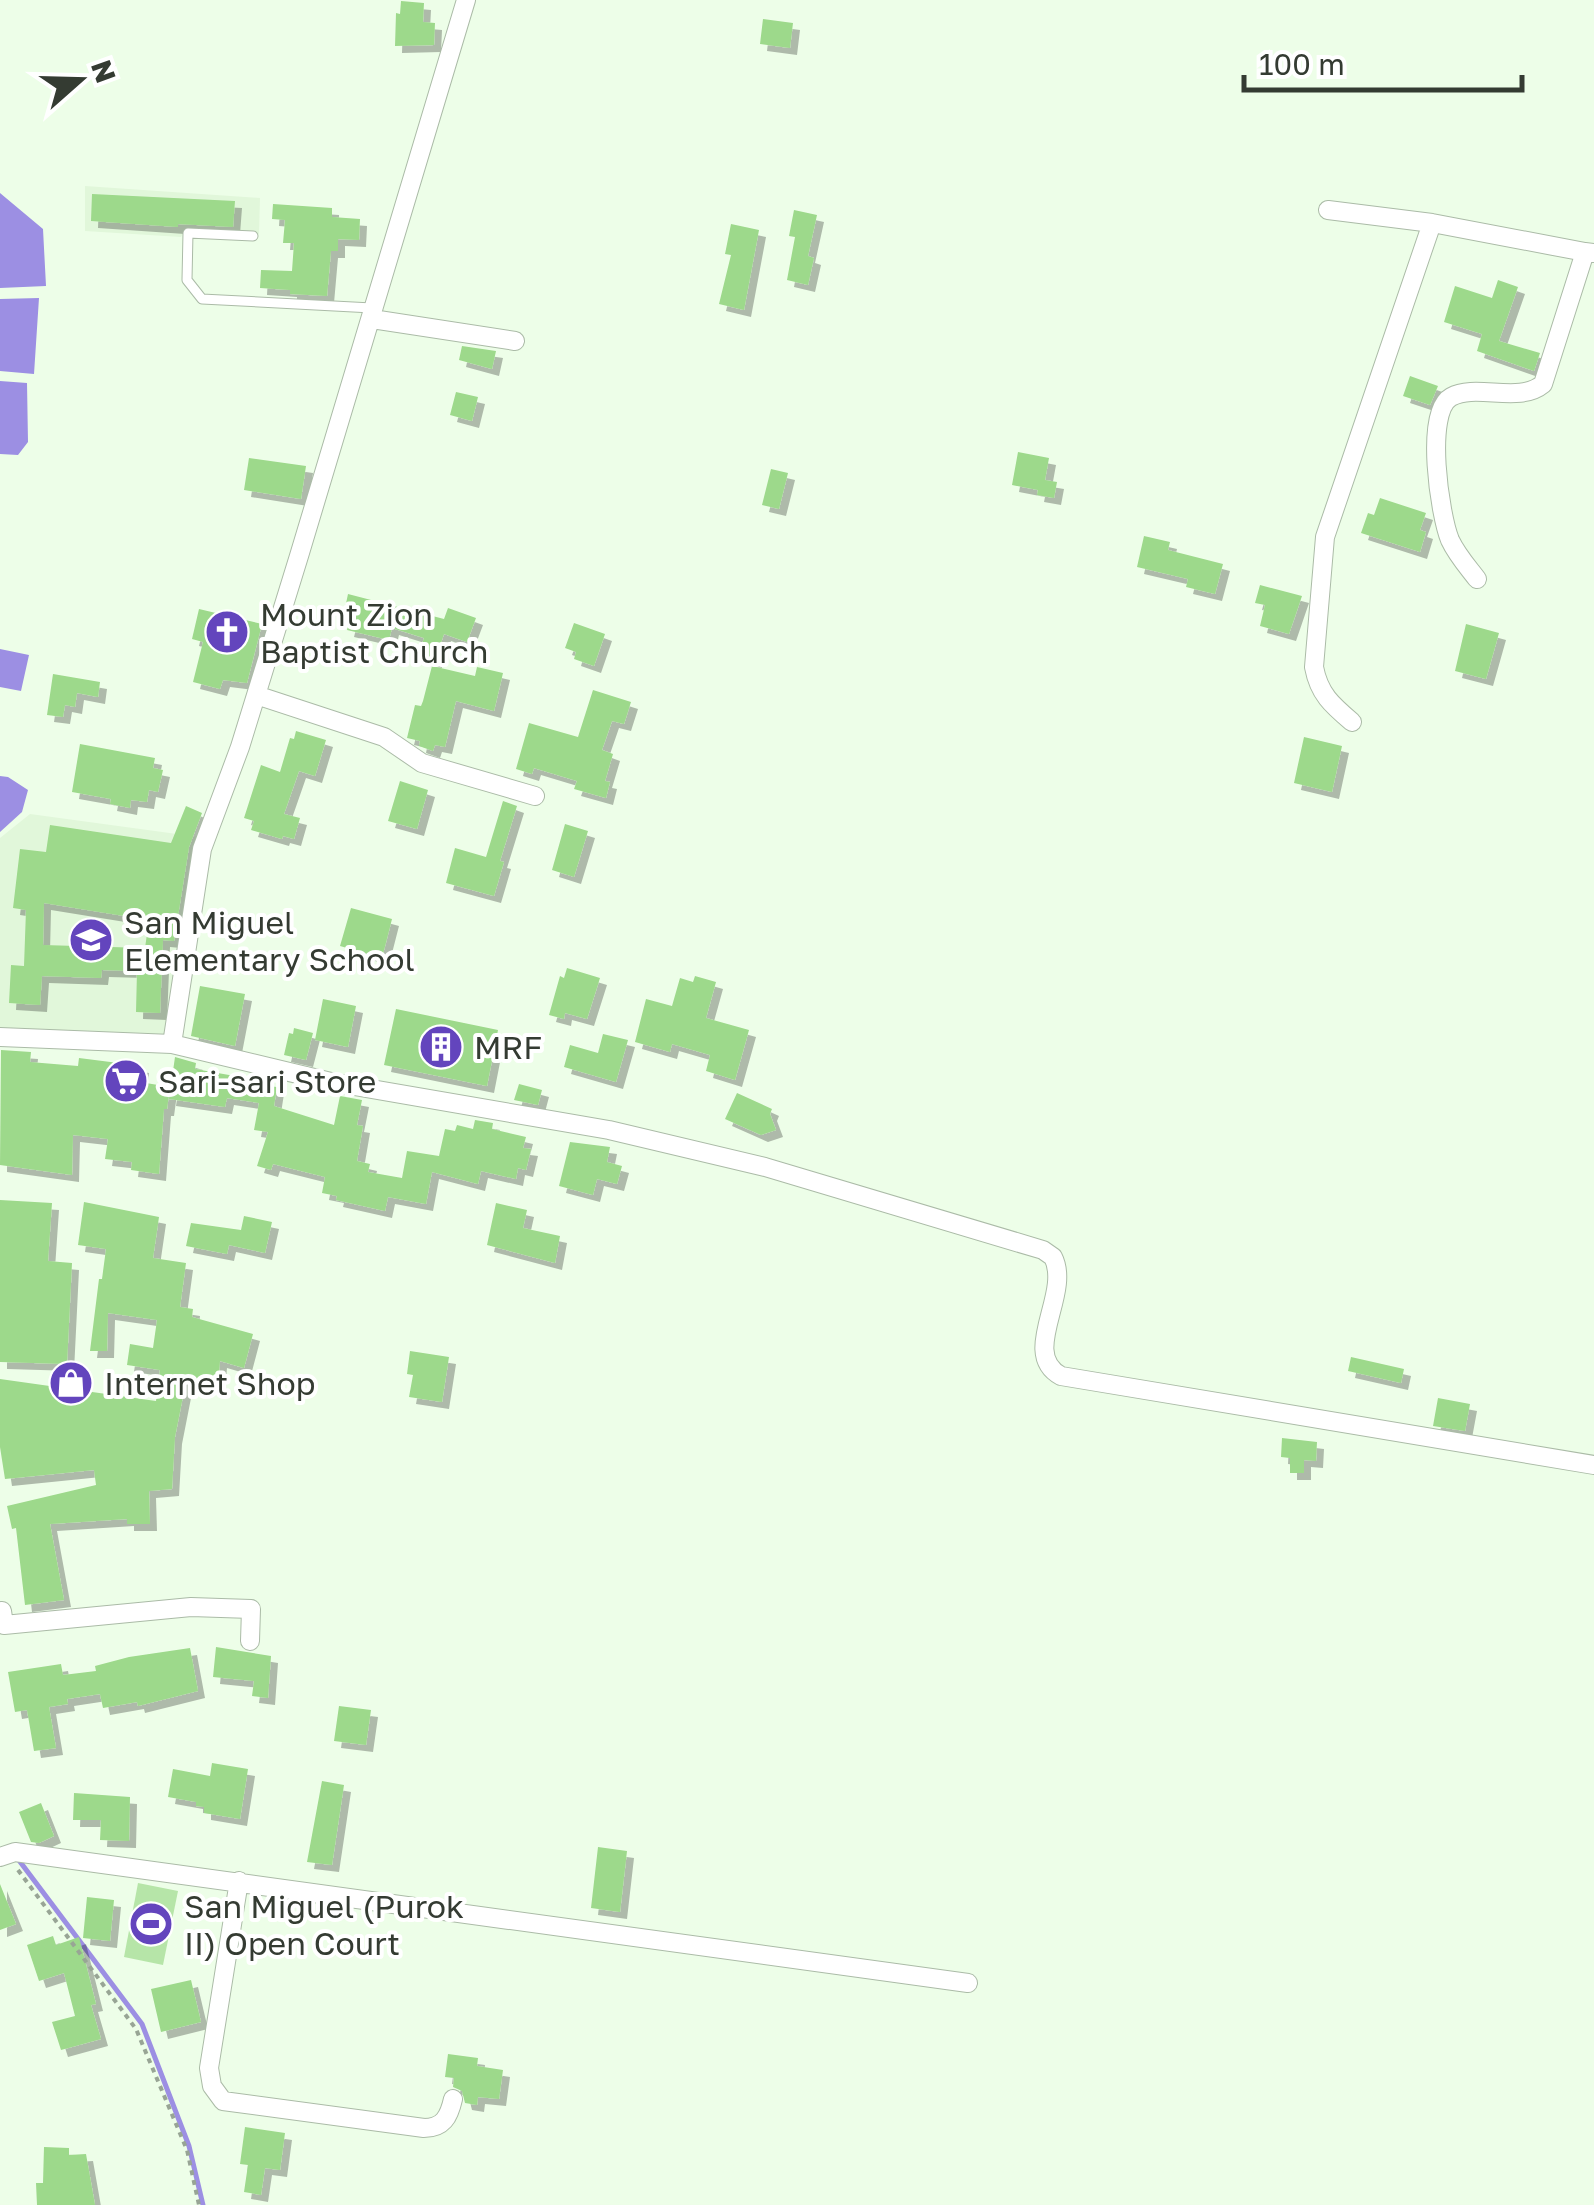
<svg xmlns="http://www.w3.org/2000/svg" width="1594" height="2205" font-family="'Golos Text',sans-serif">
<style>
.built{fill:#e1f7da}
.green{fill:#b6e5a8}
.water{fill:#9c8fe3}
.lines{fill:none;stroke-linecap:round;stroke-linejoin:round}
.stream{stroke:#9c8fe3;stroke-width:5}
.building{fill:#9dd98b;fill-rule:evenodd;filter:url(#shadow)}
.lane-casing{stroke:#abbba7;stroke-width:11}
.street-casing{stroke:#abbba7;stroke-width:20}
.path{stroke:#98a595;stroke-width:4;stroke-dasharray:5 5;stroke-linecap:butt}
.lane{stroke:#fff;stroke-width:9}
.street{stroke:#fff;stroke-width:18}
.labels{text-anchor:middle;dominant-baseline:central;stroke-width:8;stroke-linejoin:round;paint-order:stroke}
.poi-label{font-size:32px;fill:#343b32;stroke:#fff;text-anchor:start}
</style>
<defs>
<filter id="shadow"><feDropShadow dx="7" dy="7" stdDeviation="0" flood-color="#0004"/></filter>
</defs>
<rect width="100%" height="100%" fill="#edfee8"/>
<path class="built" d="M85,186L260,198L259,234L185,230L181,237L85,231Z
M30,814L199,837L169,1037L0,1031V838Z"/>
<path class="green" d="M138,1883L178,1891L163,1965L124,1957Z"/>
<path class="water" d="M0,193L43,229L46,286L0,288Z
M39,298L34,374L0,371V299Z
M0,381L27,383L28,442L18,455L0,454Z
M0,649L29,655L21,691L0,687Z
M0,776L8,777L28,790L22,812L0,832Z"/>
<g class="lines">
<path class="stream" d="M18,1859L142,2024L189,2146L203,2205"/>
</g>
<path class="building" d="M401,1L424,3L423,22L435,23L434,45L395,46L396,13L400,14Z
M763,19L793,23L790,48L760,44Z
M92,194L235,201L233,227L178,224V227L91,221Z
M273,204L332,208V217L360,219L359,240L338,239V251H331L327,296L290,294V290L260,288L261,270L292,271L294,243H283L285,220L272,219Z
M794,210L817,215L808,256L814,258L808,285L787,280L795,237L789,236Z
M731,224L759,230L744,310L719,304L731,255L725,254Z
M1498,280L1518,287L1499,341L1540,353L1534,371L1477,351L1482,334L1444,322L1455,286L1492,298Z
M462,346L496,351L492,369L459,360Z
M1410,376L1438,386L1430,405L1403,396Z
M456,392L478,397L472,421L450,415Z
M1018,452L1049,458L1045,480L1057,482L1054,498L1037,495L1038,490L1012,485Z
M249,458L306,466L301,499L244,490Z
M771,469L788,473L779,509L762,505Z
M1380,498L1426,513L1420,530L1426,532L1420,552L1361,533L1368,513L1374,515Z
M1144,536L1170,542L1168,550L1223,564L1215,594L1186,587L1188,579L1137,567Z
M1260,585L1302,596L1289,634L1260,626L1265,605L1255,603Z
M348,594L444,619L448,608L476,618L467,642L444,634L434,663L418,657L424,638L392,628L389,640L347,630L351,614L344,613Z
M199,609L262,624L247,683L223,680L220,689L193,682L203,642L192,639Z
M574,623L605,634L594,666L574,659L576,652L565,648Z
M1466,624L1499,633L1486,679L1455,671Z
M432,666L475,676L477,667L503,673L494,711L456,701L445,747L435,745L433,751L419,746L420,741L407,738L415,705L421,706L423,701Z
M53,674L100,682L98,697L77,693L75,707L65,705L63,717L47,715Z
M593,690L631,702L624,724L612,721L602,750L613,754L605,781L610,782L606,798L574,789L577,781L534,768L532,774L516,769L529,723L578,737Z
M296,731L326,740L315,776L299,771L284,814L300,818L294,839L283,836L282,839L251,830L254,821L244,818L261,765L280,772L290,738L294,739Z
M1304,737L1342,746L1332,792L1294,783Z
M80,744L155,758L153,768L163,770L158,792L149,790L147,802L131,800L130,808L110,804L111,799L72,792Z
M400,781L428,790L417,829L388,821Z
M503,801L517,806L500,861L504,862L494,896L446,883L455,848L486,857Z
M186,806L202,813L189,847L174,941L163,940L160,1013L136,1012L137,971L102,970L101,978L42,976L40,1005L9,1003L11,965L24,966L26,910L13,908L20,849L46,852L50,825L171,843ZM44,903L149,920L145,948L43,945Z
M565,824L588,831L574,877L552,870Z
M351,908L392,919L382,958L340,946Z
M567,968L600,978L587,1019L565,1013L564,1019L549,1015L560,976L564,978Z
M695,976L716,982L706,1018L749,1030L735,1080L706,1071L710,1055L672,1044L670,1052L635,1042L646,999L672,1006L680,978L693,982Z
M200,986L245,994L235,1046L191,1036Z
M323,999L356,1006L348,1047L315,1040Z
M396,1009L498,1030L487,1086L384,1065Z
M294,1028L313,1033L306,1060L284,1055L289,1033L293,1034Z
M603,1034L628,1040L616,1082L564,1067L570,1045L598,1053Z
M1,1050L31,1052L30,1062L78,1066L79,1058L142,1066L140,1082L170,1087L167,1109H164L159,1174L131,1170L132,1162L105,1159L108,1139L73,1135L72,1175L0,1165Z
M175,1057L196,1063L195,1069L268,1082L267,1086L277,1087L274,1106L334,1125L340,1096L362,1100L357,1125L363,1126L357,1161L370,1164L368,1172L402,1178L407,1151L439,1156L445,1129L455,1131L457,1125L473,1129L475,1120L493,1123L492,1129L526,1137L523,1148L531,1149L526,1170L518,1168L516,1179L481,1171L478,1184L432,1172L426,1204L388,1197L385,1211L336,1200L337,1196L322,1193L325,1177L273,1164L271,1170L257,1166L268,1132L254,1130L259,1103L227,1098L225,1107L169,1099Z
M519,1084L542,1090L538,1105L514,1100Z
M737,1093L772,1109L770,1114L776,1130L761,1135L725,1119Z
M570,1142L610,1147L607,1162L622,1166L617,1184L597,1179L593,1195L559,1186Z
M0,1200L52,1203L48,1261L72,1263L67,1364L0,1362Z
M84,1202L159,1217L153,1258L186,1263L180,1307L193,1309L192,1317L253,1334L244,1368L220,1361L218,1384L186,1381L175,1437L172,1489L149,1491L150,1524H127V1519L50,1524L64,1600L25,1605L16,1528L12,1529L7,1506L96,1485L94,1470L5,1479L0,1447V1379L156,1401L160,1370L127,1365L130,1344L153,1348L157,1320L108,1313L107,1351H90L99,1279H102L106,1249L78,1245Z
M496,1203L527,1210L523,1228L560,1236L555,1263L487,1245Z
M244,1216L272,1222L265,1253L229,1245L227,1254L186,1246L191,1223L241,1230Z
M410,1351L449,1357L442,1402L409,1397L413,1375L407,1374Z
M1351,1357L1404,1369L1401,1383L1348,1371Z
M1438,1398L1470,1404L1465,1431L1433,1426Z
M1282,1438L1317,1442L1316,1461L1304,1460V1473H1290V1458L1281,1457Z
M216,1647L271,1656L268,1698L252,1696L254,1681L213,1677Z
M190,1648L198,1691L138,1706L137,1702L103,1708L100,1694L67,1699L68,1704L49,1707L56,1748L34,1751L27,1710L15,1712L8,1672L61,1664L63,1675L96,1671L95,1666L129,1657Z
M339,1706L371,1710L366,1745L334,1741Z
M212,1763L248,1769L240,1819L204,1813V1807L196,1806V1802L168,1797L173,1769L210,1776Z
M322,1781L344,1785L332,1865L307,1862Z
M74,1793L130,1797L129,1841L100,1840L101,1820H73Z
M41,1803L54,1836L39,1843L31,1842L19,1812Z
M598,1847L627,1851L620,1912L591,1908Z
M0,1884L16,1924L0,1930Z
M87,1897L114,1900L110,1941L83,1938Z
M53,1936L56,1945L79,1937L96,2004L91,2005L101,2039L61,2050L52,2022L75,2016L64,1973L39,1981L27,1945Z
M191,1980L201,2022L161,2032L151,1989Z
M448,2054L478,2058L477,2066L503,2070L499,2099L478,2097L477,2105L465,2103L462,2091L453,2087L454,2078L445,2077Z
M245,2127L285,2133L280,2170L265,2168L261,2195L244,2192L248,2165L240,2164Z
M44,2147L69,2148V2155L86,2154L95,2205H37L36,2183H43Z"/>
<g class="lines">
<defs>
<path id="lane" d="M253,236L188,233L187,280L202,299L372,308"/>
<path id="street" d="M1328,210L1432,223
M372,319L515,341
M1477,579C1467,566 1457,555 1450,540C1440,516 1424,412 1451,397C1476,383 1519,404 1543,384L1585,252L1594,253
M256,695L384,737L422,763L535,796
M1352,722C1332,705 1319,694 1314,667L1325,537L1432,223L1585,252
M0,1037L172,1044L202,849L240,747L299,556L466,0
M172,1044L331,1082L609,1130L765,1167L1043,1250L1053,1257C1072,1294 1019,1353 1061,1376L1594,1465
M2,1611L4,1625L191,1607L251,1609L250,1641
M0,1857L15,1852L968,1983
M239,1881L209,2068L212,2086L223,2101L424,2128C443,2128 449,2117 453,2099"/>
</defs>
<use href="#lane" class="lane-casing"/>
<use href="#street" class="street-casing"/>
<path class="path" d="M18,1870L136,2029L187,2150L199,2205"/>
<use href="#lane" class="lane"/>
<use href="#street" class="street"/>
</g>
<defs>
<symbol id="church-disc" viewBox="-11 -11 22 22"><circle r="9.5" fill="#6345bd" stroke="#fff"/><path d="M-1.2-6h2.4v3.5h3.3v2.4h-3.3V6h-2.4V-.1h-3.3v-2.4h3.3Z" fill="#fff"/></symbol>
<symbol id="school-disc" viewBox="-11 -11 22 22"><circle r="9.5" fill="#6345bd" stroke="#fff"/><path d="M0-5L7-2L0 1L-7-2ZM-4 1L0 2.5L4 1V4Q0 6-4 4Z" fill="#fff"/></symbol>
<symbol id="building-disc" viewBox="-11 -11 22 22"><circle r="9.5" fill="#6345bd" stroke="#fff"/><path d="M-4-6H4V6H1V3H-1V6H-4ZM-2.5-4.3h1.7v1.8h-1.7ZM.8-4.3h1.7v1.8H.8ZM-2.5-1h1.7V.8h-1.7ZM.8-1h1.7V.8H.8Z" fill="#fff"/></symbol>
<symbol id="supermarket-disc" viewBox="-11 -11 22 22"><circle r="9.5" fill="#6345bd" stroke="#fff"/><path d="M-6-5.5h2.5l.6 2H6L4.5 2H-2.5L-4.4-4H-6ZM-1.5 3.2a1.3 1.3 0 1 0 .1 0ZM3 3.2a1.3 1.3 0 1 0 .1 0Z" fill="#fff"/></symbol>
<symbol id="shop-disc" viewBox="-11 -11 22 22"><circle r="9.5" fill="#6345bd" stroke="#fff"/><path d="M-5-2.5h2.3a2.7 3.5 0 0 1 5.4 0H5L5.5 6h-11ZM-1.5-2.5h3a1.5 2.3 0 0 0-3 0Z" fill="#fff"/></symbol>
<symbol id="stadium-disc" viewBox="-11 -11 22 22"><circle r="9.5" fill="#6345bd" stroke="#fff"/><path d="M0-5a6.5 5 0 1 0 0 10a6.5 5 0 1 0 0-10ZM-3.5-1.8h7v3.6h-7Z" fill="#fff"/></symbol>
</defs>
<g fill-rule="evenodd">
<use href="#church-disc" x="202" y="607" width="50" height="50"/>
<use href="#school-disc" x="66" y="915" width="50" height="50"/>
<use href="#building-disc" x="416" y="1022" width="50" height="50"/>
<use href="#supermarket-disc" x="101" y="1056" width="50" height="50"/>
<use href="#shop-disc" x="46" y="1358" width="50" height="50"/>
<use href="#stadium-disc" x="126" y="1899" width="50" height="50"/>
</g>
<g class="labels">
<g class="poi-label">
<text x="260" y="614">Mount Zion<tspan x="260" dy="37">Baptist Church</tspan></text>
<text x="124" y="922">San Miguel<tspan x="124" dy="37">Elementary School</tspan></text>
<text x="474" y="1047">MRF</text>
<text x="158" y="1081">Sari-sari Store</text>
<text x="104" y="1383">Internet Shop</text>
<text x="184" y="1906">San Miguel (Purok<tspan x="184" dy="37">II) Open Court</tspan></text>
</g>
</g>
<g transform="translate(80 80) rotate(70)" stroke="#ffffff" stroke-width="8" paint-order="stroke">
<path d="M0-8L18 38L0 25L-18 38Z" fill="#343b32"/>
<text y="-15" font-size="28" font-weight="bold" text-anchor="middle" fill="#343b32">N</text>
</g>
<path d="M1244 75v15h278v-15" fill="none" stroke="#343b32" stroke-width="5"/>
<text x="1259" y="75" font-size="30" fill="#343b32" stroke="#ffffff" stroke-width="8" paint-order="stroke">100 m</text>
</svg>
